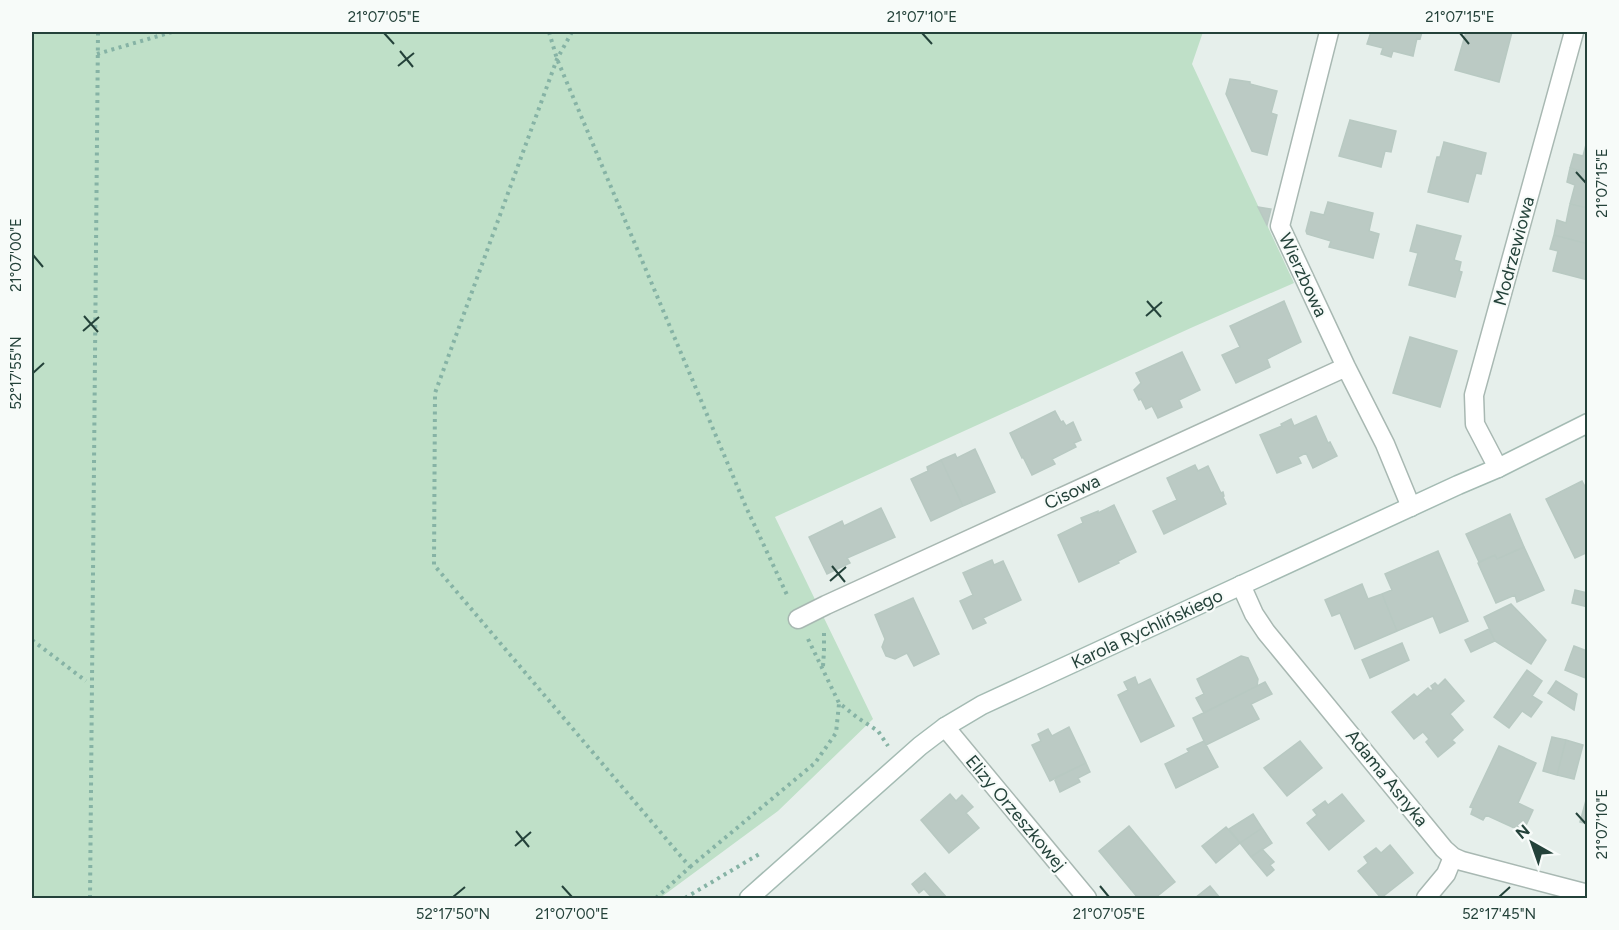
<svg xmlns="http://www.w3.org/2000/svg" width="1619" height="930" font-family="Figtree,sans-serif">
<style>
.green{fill:#bfe0c8}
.building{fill:#bbcac4;stroke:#b8c9c2;stroke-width:1.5}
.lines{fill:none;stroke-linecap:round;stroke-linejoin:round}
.street-casing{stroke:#a8b8b2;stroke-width:21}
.secondary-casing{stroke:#a4bbb3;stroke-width:21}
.path{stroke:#86b3a5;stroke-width:4;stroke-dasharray:3 4.5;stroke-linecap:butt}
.street{stroke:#fff;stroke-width:18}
.secondary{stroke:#fff;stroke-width:18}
.ticks{fill:none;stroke:#24423a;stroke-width:2}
.labels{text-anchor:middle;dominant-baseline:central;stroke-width:4.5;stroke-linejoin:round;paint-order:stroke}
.street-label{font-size:18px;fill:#24423a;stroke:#f7fbf9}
.neatline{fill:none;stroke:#24423a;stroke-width:2}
.ticks-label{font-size:15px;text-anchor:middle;fill:#24423a}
</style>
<rect width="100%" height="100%" fill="#e6efeb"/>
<path class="green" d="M32,32H1203L1192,64L1294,283L1193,327L775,517L873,719L778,811L660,898H32Z"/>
<path class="building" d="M1371,32H1422L1420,39L1417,38L1413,56L1393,51L1391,57L1381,54L1383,48L1367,44Z
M1466,32H1512L1499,82L1455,70Z
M1230,79L1250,82V84L1277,91L1271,113L1277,115L1267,155L1252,151L1226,94Z
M1350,120L1396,131L1391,152L1385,151L1381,167L1339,156Z
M1588,137V173L1570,168L1574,154L1583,156Z
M1444,142L1486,153L1481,174L1476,173L1468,202L1428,192L1437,157H1440Z
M1570,168L1588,173V208L1570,204L1575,185L1567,182Z
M1328,202L1373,213L1369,231L1379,234L1373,258L1329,247L1331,241L1307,234L1306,231L1311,212L1324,215Z
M1570,204L1588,208V244L1554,235L1557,220L1566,223Z
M1258,207L1271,209L1267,225Z
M1417,225L1461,236L1454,260L1461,262L1459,271L1462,272L1455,297L1409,285L1418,253L1410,251Z
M1554,235L1588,244V280L1553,271L1558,251L1550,249Z
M1284,301L1301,342L1267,359L1270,367L1236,383L1222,355L1240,347L1230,326Z
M1410,337L1457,351L1440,407L1393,393Z
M1182,352L1200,390L1179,400L1182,407L1158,418L1152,406L1146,409L1141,399L1139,400L1134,390L1141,383L1136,373Z
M1055,411L1061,422L1063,421L1066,426L1073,422L1081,440L1074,443L1076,447L1052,459L1055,464L1032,475L1023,457L1022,458L1010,433Z
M1316,416L1328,443L1330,442L1337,456L1313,468L1306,453L1298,457L1301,463L1277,473L1260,435L1282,426L1281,424L1291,419L1294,426Z
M975,449L995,492L963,506L941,460L955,454L957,458Z
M941,460L963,506L931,521L911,479L928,471L927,467Z
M1195,465L1198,471L1208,466L1221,493L1223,492L1224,496L1223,497L1226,504L1164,534L1153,511L1177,500L1167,478Z
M1582,481L1588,492V552L1575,558L1546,499Z
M1114,505L1136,552L1118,561L1119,563L1079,582L1058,535L1083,523L1081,518L1098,511V513Z
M881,508L895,537L847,558L850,563L827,574L809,537L842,521L844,526Z
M1510,514L1524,547L1497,559L1495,555L1479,562L1466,534Z
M1524,547L1544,590L1517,602L1515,595L1496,603L1478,563L1495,555L1497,559Z
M1438,551L1468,621L1440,633L1433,616L1397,631L1382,594L1392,590L1385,574Z
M992,560L994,565L1003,561L1021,600L983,618L986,623L973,629L960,601L973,595L963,573Z
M1362,584L1368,599L1382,594L1397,631L1355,649L1340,613L1332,616L1325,600Z
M1575,590L1588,593V607L1572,603Z
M913,598L939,654L914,666L907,653L895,659L886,656L882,647L885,639L875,615Z
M1511,604L1546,640L1531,664L1495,641L1484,617Z
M1489,629L1495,641L1471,652L1465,640Z
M1402,643L1409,660L1370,678L1362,660Z
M1574,646L1587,651L1588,650V679L1565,670Z
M1241,656L1248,658L1258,679L1257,686L1204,713L1196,698L1204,694L1197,679Z
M1527,670L1542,681L1532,696L1542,702L1531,717L1522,711L1509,728L1494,717Z
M1135,677L1138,685L1150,679L1174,726L1141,742L1118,695L1128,690L1124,682Z
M1445,679L1464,701L1450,714L1463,730L1452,740L1455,743L1438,757L1426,742L1429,739L1423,732L1414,739L1392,712L1414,694L1417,697L1428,688L1431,691L1433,689L1431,686L1435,683L1438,686Z
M1556,681L1577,694L1574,710L1548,693Z
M1265,682L1272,694L1251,704L1259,719L1206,745L1193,718Z
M1069,727L1086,763L1050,781L1032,745L1041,741L1038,734L1048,729L1052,736Z
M1552,737L1566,740L1557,775L1543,771Z
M1566,740L1583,745L1574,779L1557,775Z
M1204,741L1218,767L1176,788L1165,764L1189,752L1187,749Z
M1300,741L1322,768L1287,796L1264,768Z
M1499,746L1536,763L1518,803L1533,810L1523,832L1486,815L1483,820L1471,814L1473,808L1470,807Z
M1086,763L1090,772L1078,778L1080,782L1060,792L1054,778Z
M1588,793V824L1580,822Z
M950,794L956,801L962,795L973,807L966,813L979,828L949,853L921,820Z
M1342,794L1364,821L1329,850L1307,823L1317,815L1313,810L1325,801L1328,805Z
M1253,814L1262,828L1240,843L1229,829Z
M1129,826L1175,882L1155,898H1138L1099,851Z
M1226,827L1240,843L1216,863L1202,846Z
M1262,828L1272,843L1251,857L1240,843Z
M1390,845L1413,873L1381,898L1358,871L1368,863L1364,857L1376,848L1381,853Z
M1262,849L1274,862L1270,865L1274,870L1267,876L1251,857Z
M925,873L947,898H932L924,889L919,893L912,884Z
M1210,886L1220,898H1195Z"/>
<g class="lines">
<defs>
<path id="street" d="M1329,32L1280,226L1346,367L1385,444L1411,507
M1498,468L1475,424L1474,395L1574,32
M1241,585L1254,614L1266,632L1444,849L1453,857L1462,861L1588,894
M798,619L826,605L1346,367
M945,727L1087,898
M1426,898L1446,874L1453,857"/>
<path id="secondary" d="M749,898L920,746L945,727L982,705L1458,485L1498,468L1588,423"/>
</defs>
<use href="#street" class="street-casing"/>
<use href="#secondary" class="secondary-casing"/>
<path class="path" d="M549,32L557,59L746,507L788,597
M572,32L557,59L435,393L434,565L690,867L656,898
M97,54L172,32
M808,639L839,703L858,718L878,731L888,746
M32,640L86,681
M823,666L824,651V632
M690,867L815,763L836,733L839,704
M90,898L98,32
M685,898L761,853"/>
<use href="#street" class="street"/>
<use href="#secondary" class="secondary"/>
</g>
<path class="ticks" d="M384,33L394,44M922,33L932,44M1460,33L1469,44M400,51L413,67M398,66L414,53M1576,172L1586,183M33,255L43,267M1147,301L1161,317M84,316L98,332M1146,316L1162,302M83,331L99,317M33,373L44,363M832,566L845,582M830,581L846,567M1576,813L1586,824M516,831L529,847M515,846L531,832M562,886L572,897M1100,886L1109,897M453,897L465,887M1499,897L1510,887"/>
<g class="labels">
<g class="street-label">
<text transform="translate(1514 251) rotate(-75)">Modrzewiowa</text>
<text transform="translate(1303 275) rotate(65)">Wierzbowa</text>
<text transform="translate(1072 492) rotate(-25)">Cisowa</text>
<text transform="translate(1147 629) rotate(-25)">Karola Rychlińskiego</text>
<text transform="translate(1387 778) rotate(51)">Adama Asnyka</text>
<text transform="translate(1016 813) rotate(50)">Elizy Orzeszkowej</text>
</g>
</g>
<rect width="1619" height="930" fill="none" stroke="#f7fbf9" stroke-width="66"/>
<g transform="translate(1532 843) rotate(320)" stroke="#f7fbf9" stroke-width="4.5" paint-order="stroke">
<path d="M0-4.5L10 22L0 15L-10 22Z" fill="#24423a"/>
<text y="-9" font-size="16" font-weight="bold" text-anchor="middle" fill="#24423a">N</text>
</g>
<rect x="33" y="33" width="1553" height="864" class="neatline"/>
<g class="ticks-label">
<text x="384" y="22">21°07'05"E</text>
<text x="922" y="22">21°07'10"E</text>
<text x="1460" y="22">21°07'15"E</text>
<text transform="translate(1602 183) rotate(-90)" y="5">21°07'15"E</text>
<text transform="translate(16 255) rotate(-90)" y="5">21°07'00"E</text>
<text transform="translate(16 373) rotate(-90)" y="5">52°17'55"N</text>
<text transform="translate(1602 824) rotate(-90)" y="5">21°07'10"E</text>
<text x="453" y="919">52°17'50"N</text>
<text x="572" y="919">21°07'00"E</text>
<text x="1109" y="919">21°07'05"E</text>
<text x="1499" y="919">52°17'45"N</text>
</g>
</svg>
